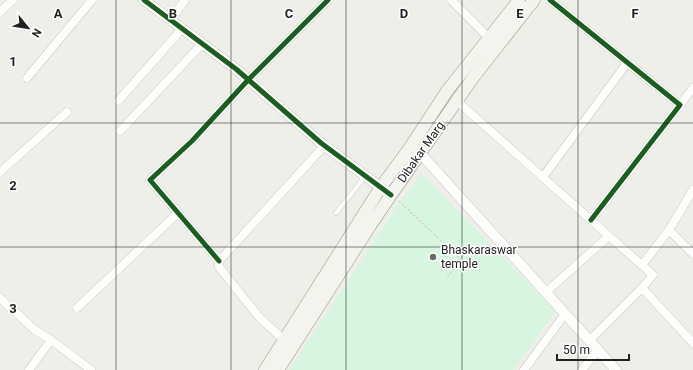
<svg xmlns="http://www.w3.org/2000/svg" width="693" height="370" font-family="Roboto,sans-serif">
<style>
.park{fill:#d8f5e0}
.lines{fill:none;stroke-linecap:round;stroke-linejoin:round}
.service-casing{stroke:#c8c8c6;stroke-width:5}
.minor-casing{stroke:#c8c8c6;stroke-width:9}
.tertiary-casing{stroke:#c8c8c6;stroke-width:11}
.secondary-casing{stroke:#929a81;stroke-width:13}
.path{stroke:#d8cec8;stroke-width:1.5;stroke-dasharray:2 2;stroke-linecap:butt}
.service{stroke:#fdfdfc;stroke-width:4}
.minor{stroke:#fdfdfc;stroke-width:8}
.tertiary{stroke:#fdfdfc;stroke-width:10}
.secondary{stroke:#f2f4ed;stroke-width:12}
.cycleway-casing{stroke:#fff;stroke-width:8}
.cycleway{stroke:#1b5e20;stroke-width:5}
.grid{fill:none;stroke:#212121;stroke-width:1;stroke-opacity:0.55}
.poi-dot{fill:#696967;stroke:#fff;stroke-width:1.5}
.labels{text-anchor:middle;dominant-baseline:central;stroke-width:3;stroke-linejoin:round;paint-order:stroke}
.street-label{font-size:12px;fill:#212121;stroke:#fff}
.poi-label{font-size:12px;fill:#212121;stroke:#fff;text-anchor:start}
.grid-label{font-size:13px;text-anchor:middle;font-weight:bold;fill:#212121;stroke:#fff;stroke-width:3;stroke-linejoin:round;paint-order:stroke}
</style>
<rect width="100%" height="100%" fill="#efefea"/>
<path class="park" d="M421,173L555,311L514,370H289L400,202Z"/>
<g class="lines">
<defs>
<path id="service" d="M336,213L360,183L364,175"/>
<path id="minor" d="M451,0L489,38
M550,0L680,105L591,220
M0,12L13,0
M170,20L185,0
M27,78L92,0
M118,101L182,29
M457,101L609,236L545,293
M680,105L693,88
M120,131L202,44
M0,172L67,112
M543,177L627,63
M669,230L693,254
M609,236L653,275L642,288
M219,261L150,180L192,141L248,80L328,0
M642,265L669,230L693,190
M0,298L35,330L51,340L91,370
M77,308L178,213
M284,340L259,317L219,267V261L325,145
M589,341L642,288L693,343
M29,370L51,340
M524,370L565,314
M582,370L598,350"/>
<path id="tertiary" d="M144,0L236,69L321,143L387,192
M420,153L616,370"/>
<path id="secondary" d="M265,370L381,187L411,146L447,91L519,0
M278,370L370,226L391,195L472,79L534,0"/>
</defs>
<use href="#service" class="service-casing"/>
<use href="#minor" class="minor-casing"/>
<use href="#tertiary" class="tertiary-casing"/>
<use href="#secondary" class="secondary-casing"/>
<path class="path" d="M399,201L460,259L446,279"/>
<use href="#service" class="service"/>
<use href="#minor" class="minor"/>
<use href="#tertiary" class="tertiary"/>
<use href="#secondary" class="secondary"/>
<defs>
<path id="cycleway" d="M144,0L236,69L321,143L391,195
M550,0L680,105L591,220
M219,261L150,180L192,141L248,80L328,0"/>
</defs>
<use href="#cycleway" class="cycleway-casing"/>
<use href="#cycleway" class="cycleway"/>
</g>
<path class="grid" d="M116,0V370M231,0V370M346,0V370M462,0V370M578,0V370M0,123H693M0,247H693"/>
<circle class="poi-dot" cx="433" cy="257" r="4"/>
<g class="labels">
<g class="street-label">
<text transform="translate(421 152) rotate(-55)">Dibakar Marg</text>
</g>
<g class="poi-label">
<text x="441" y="250">Bhaskaraswar<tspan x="441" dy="14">temple</tspan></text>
</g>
</g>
<g class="grid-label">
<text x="58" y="18">A</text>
<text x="173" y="18">B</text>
<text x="289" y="18">C</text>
<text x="404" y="18">D</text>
<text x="520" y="18">E</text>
<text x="635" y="18">F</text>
<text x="13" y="66">1</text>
<text x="13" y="190">2</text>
<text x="13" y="313">3</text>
</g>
<g transform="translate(28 28) rotate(120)" stroke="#ffffff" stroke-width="3" paint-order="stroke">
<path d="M0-3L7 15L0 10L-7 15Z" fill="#212121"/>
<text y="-6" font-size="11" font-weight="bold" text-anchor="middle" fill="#212121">N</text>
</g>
<path d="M557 354v6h72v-6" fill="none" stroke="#212121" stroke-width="2"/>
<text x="563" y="354" font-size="12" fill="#212121" stroke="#ffffff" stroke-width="3" paint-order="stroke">50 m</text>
</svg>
